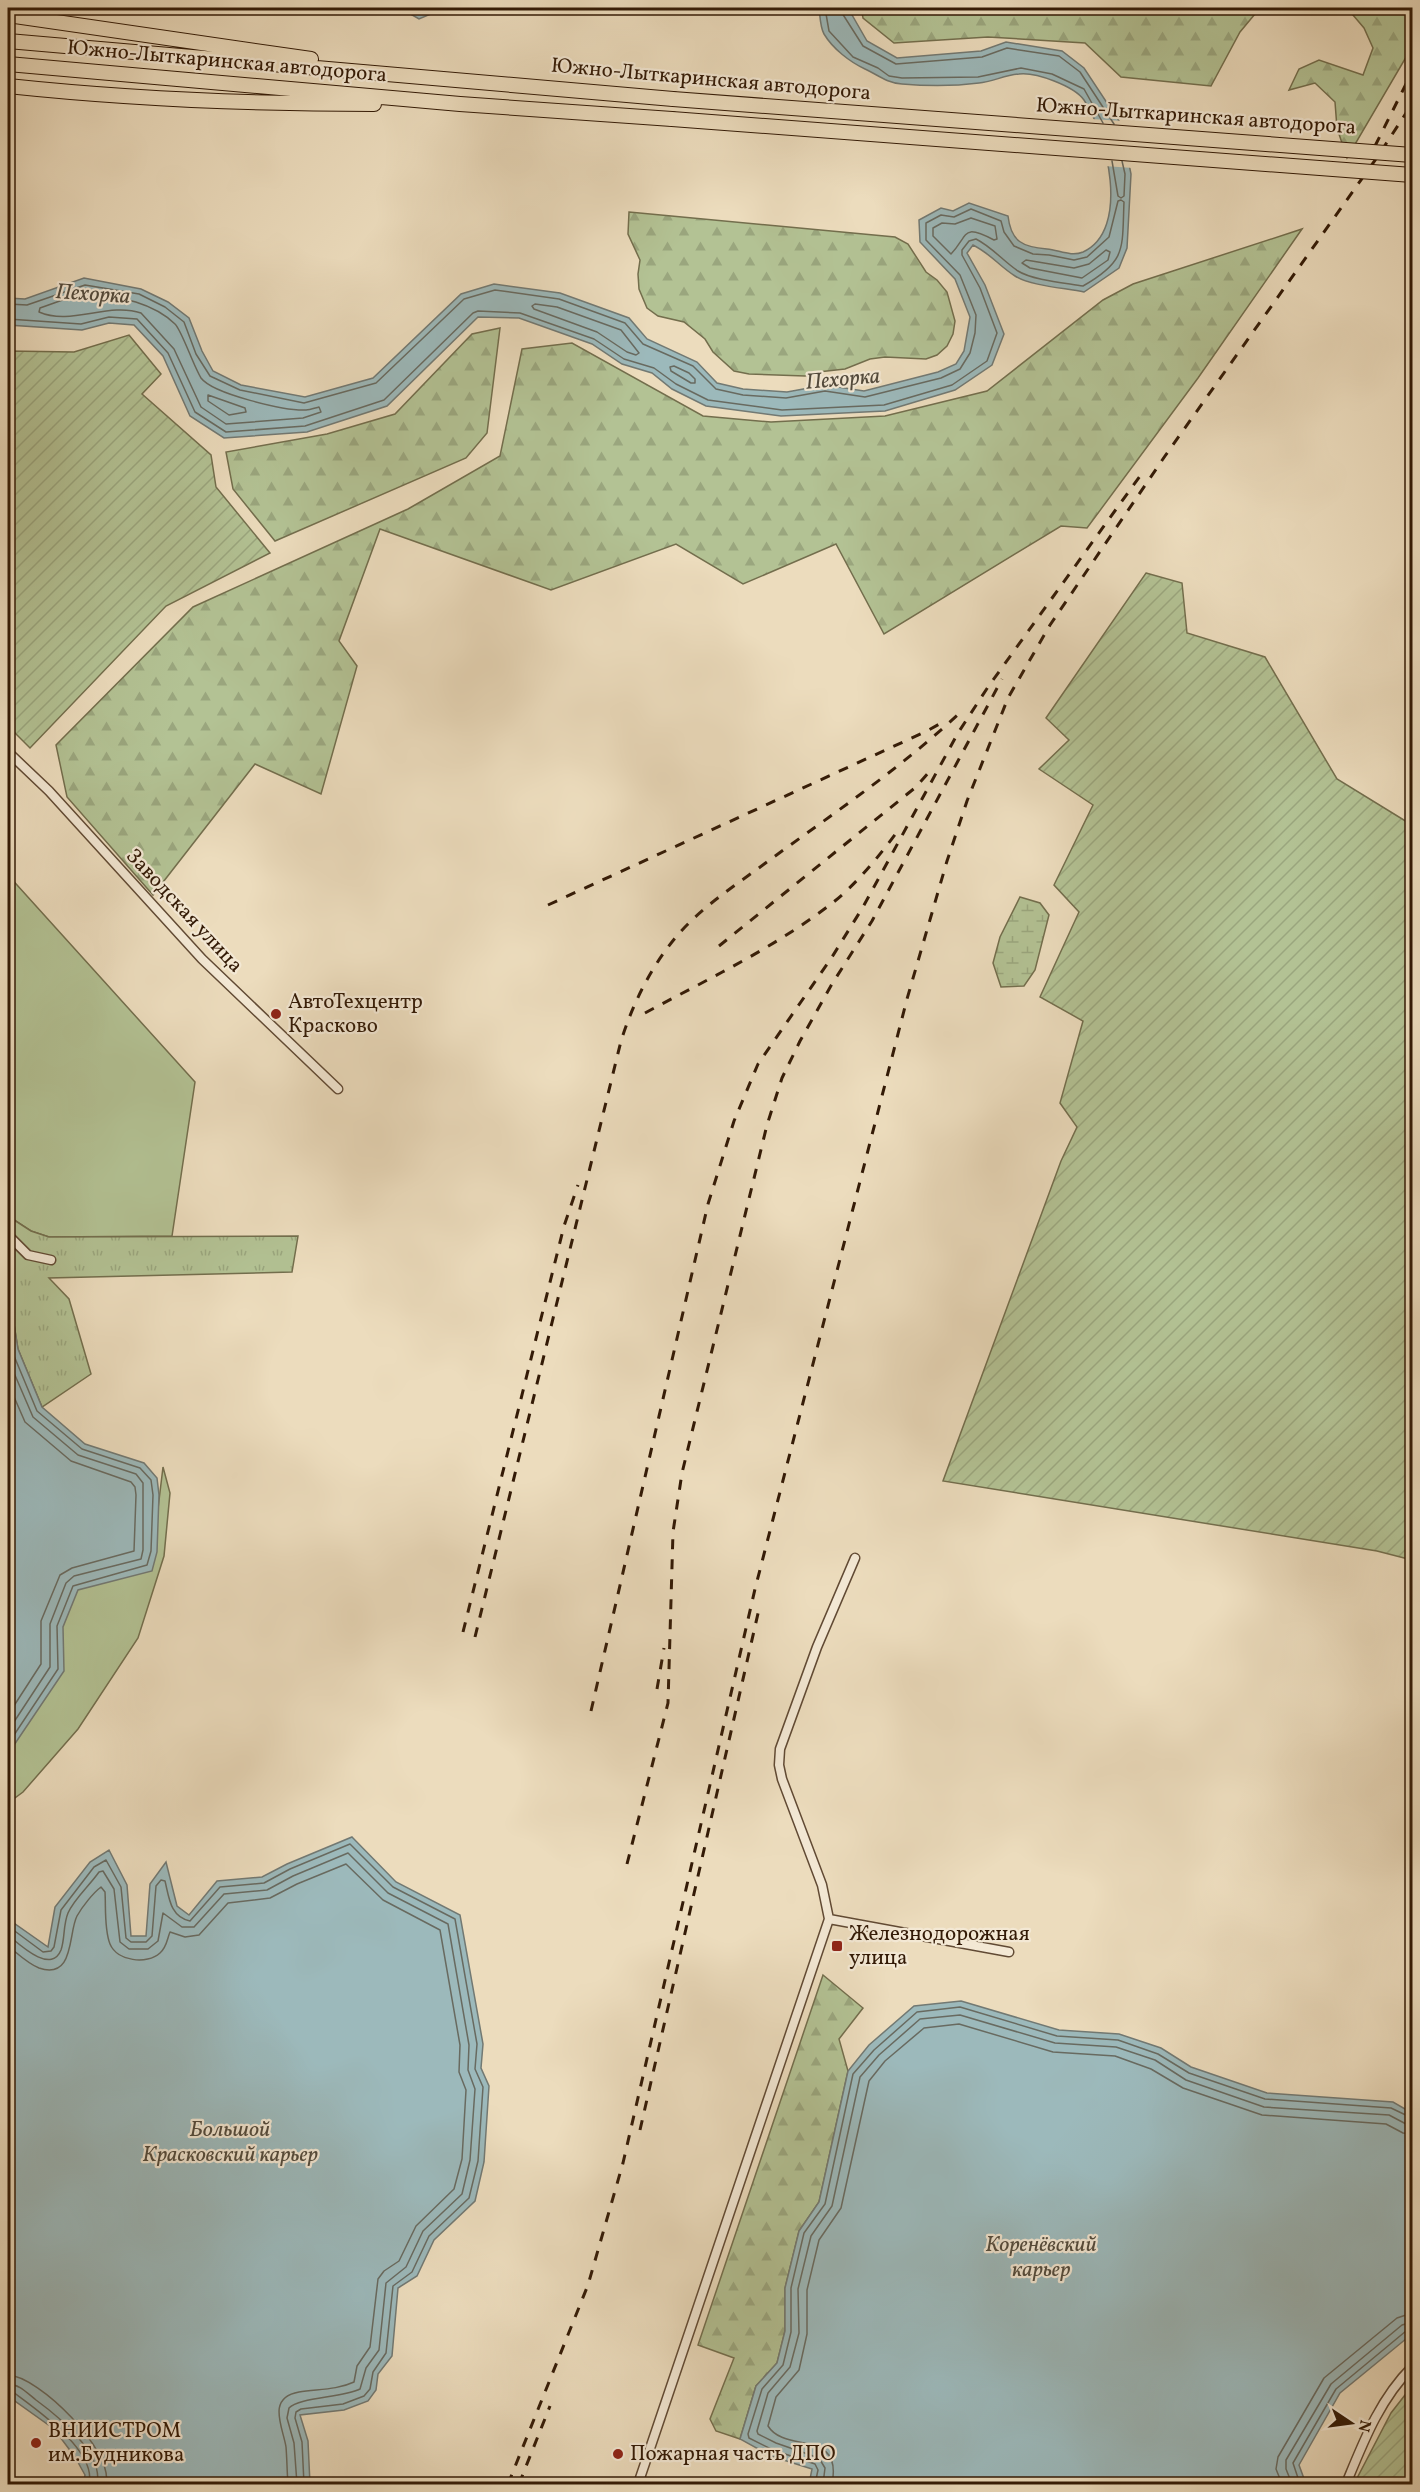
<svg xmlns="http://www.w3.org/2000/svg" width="1420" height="2492" font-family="Vollkorn,serif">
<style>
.grass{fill:#b3c294;stroke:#736e4d;stroke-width:1.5}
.forest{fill:url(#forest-firs);stroke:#736e4d;stroke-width:1.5}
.wetland{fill:url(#wetland-marsh);stroke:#736e4d;stroke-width:1.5}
.park{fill:url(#park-tufts);stroke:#736e4d;stroke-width:1.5}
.garden{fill:url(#garden-furrows);stroke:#736e4d;stroke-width:1.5}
.water{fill:#9cb9bb;stroke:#727973;stroke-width:1.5}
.pier{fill:#ecdcbd}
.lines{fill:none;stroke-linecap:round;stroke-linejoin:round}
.shore{stroke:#686a60;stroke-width:1.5}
.street-casing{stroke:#614a34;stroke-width:11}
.primary-casing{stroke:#331a06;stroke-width:16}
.street{stroke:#f3e8d4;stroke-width:8}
.primary{stroke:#ecdcbd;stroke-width:14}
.rail{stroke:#331a06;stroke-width:3;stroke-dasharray:10 10;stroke-linecap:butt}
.primary-bridge-casing{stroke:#331a06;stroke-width:16;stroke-linecap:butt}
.primary-bridge{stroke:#ecdcbd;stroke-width:14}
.poi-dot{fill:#8f2418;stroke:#f3e8d4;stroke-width:2}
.labels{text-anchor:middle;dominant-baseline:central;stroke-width:4.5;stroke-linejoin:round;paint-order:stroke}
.street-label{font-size:21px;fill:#331a06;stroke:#f3e8d4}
.poi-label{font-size:21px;fill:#331a06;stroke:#f3e8d4;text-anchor:start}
.water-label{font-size:22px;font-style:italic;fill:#524a3c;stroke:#f3e8d4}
</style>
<defs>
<pattern id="forest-firs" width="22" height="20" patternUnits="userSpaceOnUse" patternTransform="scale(1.5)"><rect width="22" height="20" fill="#b3c294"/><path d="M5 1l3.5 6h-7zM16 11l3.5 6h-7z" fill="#9aa67e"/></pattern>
<pattern id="wetland-marsh" width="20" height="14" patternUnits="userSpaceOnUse" patternTransform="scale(1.5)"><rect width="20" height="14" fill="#b3c294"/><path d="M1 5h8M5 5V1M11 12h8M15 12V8" fill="none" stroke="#9aa67e"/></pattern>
<pattern id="park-tufts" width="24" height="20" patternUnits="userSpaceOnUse" patternTransform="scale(1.5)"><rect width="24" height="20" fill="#b3c294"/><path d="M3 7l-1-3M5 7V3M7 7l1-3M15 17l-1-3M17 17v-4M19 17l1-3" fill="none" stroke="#9aa67e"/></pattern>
<pattern id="garden-furrows" width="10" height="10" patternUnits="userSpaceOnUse" patternTransform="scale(1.5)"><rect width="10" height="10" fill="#b3c294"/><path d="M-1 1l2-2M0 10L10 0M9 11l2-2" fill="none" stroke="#9aa67e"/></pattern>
</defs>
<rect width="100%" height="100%" fill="#ecdcbd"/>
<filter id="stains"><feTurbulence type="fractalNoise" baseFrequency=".00333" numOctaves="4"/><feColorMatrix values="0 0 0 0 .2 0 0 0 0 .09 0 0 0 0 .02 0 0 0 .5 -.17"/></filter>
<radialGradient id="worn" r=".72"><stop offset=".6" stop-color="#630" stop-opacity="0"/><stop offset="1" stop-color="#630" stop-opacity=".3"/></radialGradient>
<path class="grass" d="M8,875L195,1082L172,1236L49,1237L31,1231L8,1216Z
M163,1467L170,1493L164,1556L138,1638L78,1729L23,1792L8,1803V1751L60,1627L72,1588L157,1517Z"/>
<path class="forest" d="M861,8H1260L1240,32L1211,86L1121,77L1085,43L988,37L894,43L863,18Z
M1347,8H1412V47L1347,158L1337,128L1335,102L1315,83L1289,90L1299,69L1319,60L1363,75L1373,48L1364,28Z
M629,212L895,237L908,244L926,272L937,280L947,292L955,321L953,334L947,346L937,355L926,359L885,357L870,359L845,369L818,372L805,376L749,374L734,371L713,352L705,339L684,322L658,316L647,308L639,289L638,274L640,260L628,234Z
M1302,229L1198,378L1087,528L1061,526L884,634L836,544L743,584L676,544L551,590L380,529L339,641L357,666L321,794L255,764L153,895L67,797L56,745L193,607L408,509L500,456L522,349L572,343L703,416L771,422L885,416L987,391L1103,300L1133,284Z
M500,328L487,433L466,458L275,541L233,489L226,452L327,434L395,414L472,334Z
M823,1975L863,2008L839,2039L848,2071L819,2202L799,2231L785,2288V2331L777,2363L756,2386L740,2439L716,2431L710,2419L734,2358L698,2345Z"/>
<path class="wetland" d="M1020,897L1040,903L1049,915L1035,970L1024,986L1001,987L993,963L1000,937Z"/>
<path class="park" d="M8,1216L31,1231L49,1237L298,1236L292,1272L49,1278L69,1299L91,1374L42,1407L18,1349L8,1287Z"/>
<path class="garden" d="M129,335L161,374L142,394L211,455L216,487L270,553L166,606L30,748L8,726V351L74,352Z
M1146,573L1182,583L1187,633L1265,657L1337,779L1412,825V1560L1377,1551L943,1481L1061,1161L1077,1127L1060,1103L1083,1021L1040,997L1079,912L1054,885L1093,805L1039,769L1069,740L1046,718Z
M1412,2386V2484H1354L1391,2413Z"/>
<path class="water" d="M394,8H445L419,19L407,12Z
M819,8H848L867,41L897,58L981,51L1006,42L1062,51L1084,68L1121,124L1131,174L1127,248L1119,268L1084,292C1065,288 1031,286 1015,276C999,266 991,254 973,245L967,253L985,285L1004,334L992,365L955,390L885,411L781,416L706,406L672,389L652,373L622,364L592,344L519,318L478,317L387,406L307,432L224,438L190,416L163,356L134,325L109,323L82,330L8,325V298L25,299L84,278L141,289L168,302L189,318L202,351L213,371L241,385L305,397L373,378L461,294L494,284L560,293L629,318L647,339L697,362L717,383L743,389L787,392L825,385L864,391L938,372L956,364L964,351L970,317L955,279L920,242L919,220L941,208L953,211L969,203L1008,216C1011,242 1023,247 1047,249C1059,250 1071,257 1083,252C1131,230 1107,134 1084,100C1074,86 1036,72 1019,74C1005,75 992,82 979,83C956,86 925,86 902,84C887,83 878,75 865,69C850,62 833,49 824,34C820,27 820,15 819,8Z
M8,1287L18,1349L42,1407L85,1444L144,1463L157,1478L159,1495L157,1552L152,1571L78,1590L63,1627L64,1671L8,1754Z
M352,1837L396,1882L460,1915L483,2044L481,2068L489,2086L484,2162L475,2201L434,2240L417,2276L398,2288L392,2356L378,2374L376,2390L368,2401L344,2410L300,2415L308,2441L310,2484H83L85,2475L75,2457L54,2429L8,2396V1919L48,1947L55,1907L90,1862L109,1850L127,1885L131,1936H146L150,1884L166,1862L177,1906L189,1915L217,1881L262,1877L287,1864Z
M961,2001L1059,2030L1119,2034L1161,2048L1191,2067L1267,2093L1393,2102L1412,2113V2334L1340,2393L1299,2465L1306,2484H809L812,2469L771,2456L740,2439L756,2386L777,2363L785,2331V2288L799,2231L819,2202L848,2071L869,2045L914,2006Z"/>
<path class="pier" d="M1091,119L1123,121L1133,168L1104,166Z"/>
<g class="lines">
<path class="shore" d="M825,8L829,31L853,57L878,68L889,76L902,78L978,77L1021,68L1052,74L1084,89L1103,123
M842,8V13L863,46L896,64L982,57L1007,48L1059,56L1080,72L1114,124
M1112,161L1118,196L1121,198L1124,196L1125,174L1122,161
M971,218L995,226L997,239L994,240C961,223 969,235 951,254L933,236V228L942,223L955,224Z
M1106,250L1110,252L1108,260L1082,278L1030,268L1022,263L1026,260L1074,268L1089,264Z
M85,292C117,297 151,301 175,324C182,331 193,365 201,378C213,394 285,411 306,410C310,410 315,408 319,407L321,412L303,418L226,424L201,407L174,349L141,313C108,302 71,326 39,312L40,308Z
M8,304L27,305L85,285L139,294L165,307L184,322L196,354L210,376L240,390L304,403L376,383L464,299L495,290L559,299L625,323L643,344L693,366L716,389L743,395L786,398L825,391L865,397L941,378L960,369L970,353L975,333L976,315L960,275L926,240V223L941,215L954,217L971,209L1001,221L1004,232L1014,246L1033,254L1049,255L1074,260L1087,257L1109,237L1118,201L1121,200L1124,202C1122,249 1127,261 1083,286C1066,283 1032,280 1018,271C1003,261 992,247 976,239L969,241L962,250V255L980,288L997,333L987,361L952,385L884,405L782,410L708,400L676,384L654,368L624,359L594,339L520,313L478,311L473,313L384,400L305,426L226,432L195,412L168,353L137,319L109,317L81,324L8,319
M535,304L557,307L621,330L639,353L636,355L627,352L597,332L534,309L532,306Z
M674,366L689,373L695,379V383H691L671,371L670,367Z
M208,395L245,408L246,412L229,415L208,401Z
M8,1323L12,1351L37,1411L82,1449L140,1468L151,1480L153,1495L151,1551L147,1565L73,1586L57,1626L58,1669L8,1744
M8,1359L33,1417L78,1455L136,1474L143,1483V1550L141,1559L74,1576L66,1583L50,1624V1667L8,1731
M8,1383L25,1422L71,1461L131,1482L135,1487L136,1495L134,1551L72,1568L60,1575L41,1621V1664L8,1715
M8,1926L43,1952L51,1951L54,1947L61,1910L94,1867L106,1860L121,1887L126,1938L131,1942H146L152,1936L156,1886L161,1880L165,1881C169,1897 170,1917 190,1921L220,1887L264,1883L290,1869L350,1844L393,1887L455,1919L477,2044L475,2069L483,2087L478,2161L469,2198L429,2236L412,2272L393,2286L386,2353L373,2372L370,2389L364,2396L343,2404L301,2409L296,2412L295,2418L302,2442L304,2484
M8,1935C19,1944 51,1975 61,1950C65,1939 63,1925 68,1913C74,1899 90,1885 99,1872L103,1871L114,1889L120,1942L129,1949H148L158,1941L163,1913L182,1927H194L224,1894L267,1890L293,1876L348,1853L388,1893L448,1924L469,2045L468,2070L475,2089L470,2160L462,2194L423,2231L406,2267L386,2283L379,2350L366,2368L360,2389C342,2398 299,2397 289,2408L287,2418L294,2443L297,2484
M8,1946C17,1953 28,1964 39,1968C75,1980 68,1933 77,1916C82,1907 93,1893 101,1887L105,1892C106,1907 104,1929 110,1944C117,1961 147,1965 160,1953C167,1947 167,1939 170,1932L185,1937L199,1935L228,1903L270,1898L297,1884L346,1864L383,1900L440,1930L460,2045L459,2072L466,2090L462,2159L454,2189L416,2226L399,2261L384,2271L378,2279L370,2347L357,2366L354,2382C337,2390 318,2389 299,2392C266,2398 283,2427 286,2447C287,2459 287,2472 288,2484
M8,2375C39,2376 114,2451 106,2484
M8,2384C19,2384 27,2393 36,2400C58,2416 104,2454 97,2484
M8,2391L13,2392C37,2410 97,2451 89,2484
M815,2484L818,2470L815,2464L773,2450L749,2438L748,2434L762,2389L783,2365L791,2332V2288L804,2233L825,2204L853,2074L874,2050L917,2012L960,2007L1057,2036L1118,2040L1158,2054L1189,2073L1265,2099L1391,2108L1412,2118
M823,2484L825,2468L819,2458L776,2443L758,2434L757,2431L768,2393L790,2367L799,2333L798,2289L811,2236L832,2206L860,2077L879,2055L920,2019L960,2015L1055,2043L1116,2047L1155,2060L1186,2080L1264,2107L1389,2115L1406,2124L1412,2125
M832,2484C843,2428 785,2454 768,2426L776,2397L799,2370L807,2334V2290L819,2240L841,2208L869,2081L885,2061L924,2028L959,2024L1053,2052L1115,2056L1151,2069L1183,2088L1262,2115L1386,2124L1403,2133L1412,2134
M1282,2484L1276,2469L1278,2457L1324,2378L1397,2318L1412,2313
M1292,2484L1286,2469V2460L1331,2384L1402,2325L1412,2322
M1300,2484L1293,2463L1336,2389L1406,2331L1412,2329"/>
<defs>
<path id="street" d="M8,752L49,791L202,959L338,1089
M8,1235L28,1255L51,1260
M829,1919L1009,1952
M638,2484L829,1919L822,1885L782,1779L779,1765L780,1749L817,1647L855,1558
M1346,2484C1363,2443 1379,2400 1412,2367"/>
<path id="primary" d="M8,15L311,59
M8,41L673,99
M8,64L460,104L672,119
M8,86C130,99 251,104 374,104"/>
</defs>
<use href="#street" class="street-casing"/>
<use href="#primary" class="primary-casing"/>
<use href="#street" class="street"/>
<use href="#primary" class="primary"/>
<path class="rail" d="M1375,146L1412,72
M548,905L927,731L943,722
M719,946L916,787L930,771
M645,1013C708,979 774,948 831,904C856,885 881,854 899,829
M463,1632L564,1226L578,1185
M475,1637L621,1041C633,1003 651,967 676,937C702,906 739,883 771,859C837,811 905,765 964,709
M657,1689L664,1648
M591,1711L708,1204L734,1121L758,1064L832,957L863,907L958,733L988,687L1140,476
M627,1864L668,1703L673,1532L682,1473L767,1125L782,1078L800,1041L832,984L872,921L1002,679
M640,2130L759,1609
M508,2484L588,2285L623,2163L755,1589L907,999L947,861L967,801L1008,698L1050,625L1165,456L1378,156L1412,104
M519,2484L550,2406"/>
<defs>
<path id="primary-bridge" d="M673,99L1412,155
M672,119L1412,175"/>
</defs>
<use href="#primary-bridge" class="primary-bridge-casing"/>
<use href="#primary-bridge" class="primary-bridge"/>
</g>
<g class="poi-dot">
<circle cx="276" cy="1014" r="6"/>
<rect x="831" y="1940" width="12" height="12" rx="3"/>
<circle cx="36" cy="2443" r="6"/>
<circle cx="618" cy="2454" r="6"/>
</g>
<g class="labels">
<g class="street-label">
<text transform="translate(227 62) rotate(5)">Южно-Лыткаринская автодорога</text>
<text transform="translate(711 80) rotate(5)">Южно-Лыткаринская автодорога</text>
<text transform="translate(1196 117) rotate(4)">Южно-Лыткаринская автодорога</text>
<text transform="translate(184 911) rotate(47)">Заводская улица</text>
</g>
<g class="poi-label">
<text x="288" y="1002">АвтоТехцентр<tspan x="288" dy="24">Красково</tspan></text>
<text x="849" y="1934">Железнодорожная<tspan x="849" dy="24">улица</tspan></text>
<text x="48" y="2431">ВНИИСТРОМ<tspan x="48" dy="24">им.Будникова</tspan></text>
<text x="630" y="2454">Пожарная часть ДПО</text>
</g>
<g class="water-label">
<text transform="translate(93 295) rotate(4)">Пехорка</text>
<text transform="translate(843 380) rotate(-5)">Пехорка</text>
<text x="230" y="2130">Большой<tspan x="230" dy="25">Красковский карьер</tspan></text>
<text x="1041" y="2245">Коренёвский<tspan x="1041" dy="25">карьер</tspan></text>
</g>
</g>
<rect width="1420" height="2492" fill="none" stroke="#ecdcbd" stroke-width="30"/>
<rect x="9" y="9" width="1402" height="2474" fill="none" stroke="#331a06" stroke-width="3"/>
<rect x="15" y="15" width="1390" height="2462" fill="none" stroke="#331a06" stroke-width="1.5"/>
<g transform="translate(1351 2423) rotate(103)" stroke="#f3e8d4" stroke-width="4.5" paint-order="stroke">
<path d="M0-4.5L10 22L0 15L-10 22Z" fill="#331a06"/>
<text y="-9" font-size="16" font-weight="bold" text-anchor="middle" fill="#331a06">N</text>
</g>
<rect width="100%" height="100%" filter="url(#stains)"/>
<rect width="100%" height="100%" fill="url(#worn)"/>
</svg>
